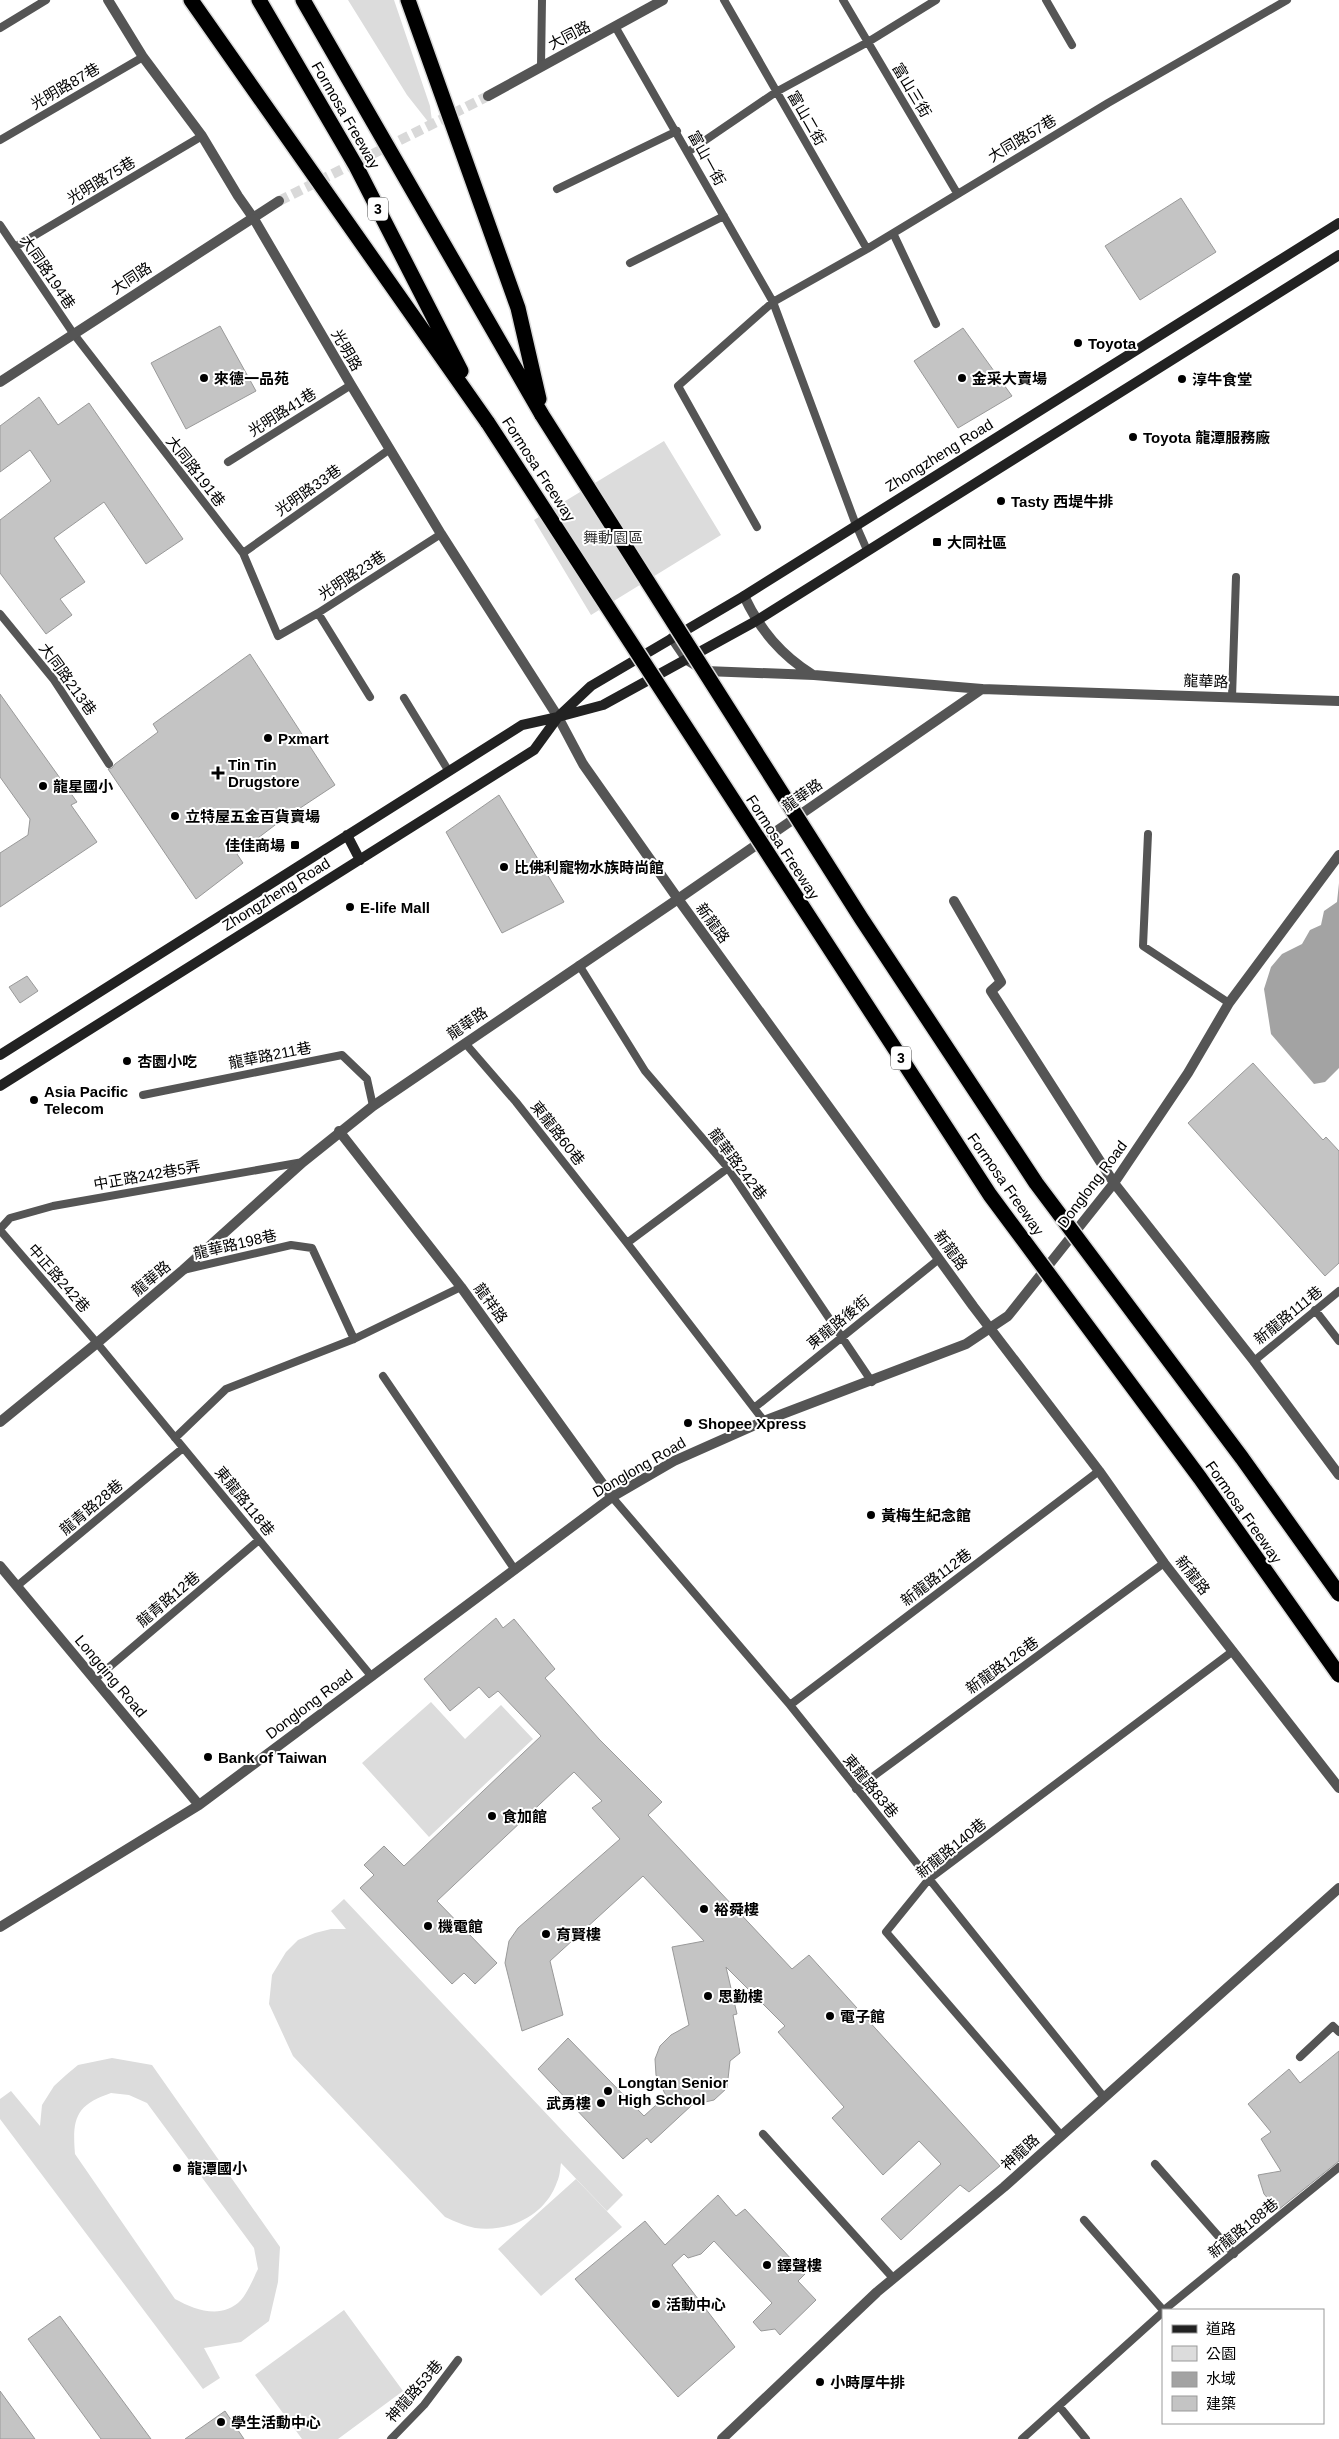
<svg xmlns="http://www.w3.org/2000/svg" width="1339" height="2439" font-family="Helvetica,'Noto Sans TC',sans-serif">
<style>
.green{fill:#dcdcdc;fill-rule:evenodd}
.water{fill:#a3a3a3}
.building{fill:#c4c4c4;stroke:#999}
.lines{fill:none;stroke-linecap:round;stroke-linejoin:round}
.minor-tunnel{stroke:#d9d9d9;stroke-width:10;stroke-dasharray:10 5;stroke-linecap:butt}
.motorway-casing{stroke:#dbdbdb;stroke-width:18}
.service{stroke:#555;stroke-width:8}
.minor{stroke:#555;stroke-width:10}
.tertiary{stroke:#555;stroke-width:10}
.secondary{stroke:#222;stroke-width:10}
.motorway{stroke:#000;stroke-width:15}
.motorway-bridge-casing{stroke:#dbdbdb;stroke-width:18;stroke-linecap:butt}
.motorway-bridge{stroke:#000;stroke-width:15}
.poi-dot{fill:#000;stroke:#fff;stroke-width:2}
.labels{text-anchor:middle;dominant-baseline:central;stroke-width:4;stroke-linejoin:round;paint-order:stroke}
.shield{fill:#fff;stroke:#4c4c4c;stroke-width:1}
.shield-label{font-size:14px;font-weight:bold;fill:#000}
.street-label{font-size:15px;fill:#000;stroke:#fff}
.poi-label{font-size:15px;font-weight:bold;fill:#000;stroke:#fff;text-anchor:start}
.park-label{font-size:15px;fill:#333;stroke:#fff}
</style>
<rect width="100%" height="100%" fill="#fff"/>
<path class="green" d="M348,0H394L430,106L433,128L407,95Z
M664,441L721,535L591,615L534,520Z
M431,1702L465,1739L501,1705L533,1739L429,1837L362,1763Z
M344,1899L623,2195L607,2211L561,2163C560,2169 560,2176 557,2182C546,2215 509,2233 475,2228C465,2226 454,2221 445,2217L293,2056L269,2004L272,1975L286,1952L298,1940L315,1933L331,1929H346L331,1911Z
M112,2058L152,2065L280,2247L278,2282L269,2321L241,2342L204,2348L220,2378L203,2389L0,2119V2099L11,2091L40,2126L42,2105L54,2086L66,2075L78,2065ZM111,2093L129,2095L147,2103L254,2248L258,2269C253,2279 248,2292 241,2300C222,2320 195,2310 175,2299L75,2154C72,2118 76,2105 111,2093Z
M576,2179L622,2227L541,2296L498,2249Z
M344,2310L403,2391L338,2439H302L255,2375Z"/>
<path class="water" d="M1339,883V1068L1325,1082L1314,1084L1271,1034L1264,989L1271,967L1282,954L1302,944L1310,930L1321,925L1324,911L1337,902Z"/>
<path class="building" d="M1181,198L1216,252L1140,300L1105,246Z
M220,326L256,391L186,429L151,363Z
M963,328L1012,396L958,428L914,361Z
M39,397L58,425L89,403L183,539L146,564L104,502L54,538L85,582L60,599L72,615L46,634L0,573V520L51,481L30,450L0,472V426Z
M250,654L335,785L279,822L237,854L243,863L196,899L108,769L112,768L115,764L158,732L153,724Z
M0,694L77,802L71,805L97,842L0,907V853L28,835L30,819L0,777Z
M499,795L564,902L502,933L446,832Z
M27,976L38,991L20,1003L9,987Z
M1253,1063L1323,1140L1326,1137L1339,1151V1263L1325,1276L1188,1123Z
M496,1618L503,1628L514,1619L555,1669L545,1678L599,1739L662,1802L648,1815L792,1969L809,1955L1000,2166L969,2192L960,2185L901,2240L881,2219L941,2164L919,2141L883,2175L832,2118L844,2107L778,2032L785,2026L726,1967L737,2014L733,2015L740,2053L730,2061L727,2088L714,2100L692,2105L651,2143L647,2138L623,2159L538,2069L568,2038L644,2116L666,2096L656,2075L655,2059L660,2046L671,2035L689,2025L672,1947L704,1941L643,1876L550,1961L563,2015L522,2031L505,1963L509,1941L518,1928L620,1839L592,1808L602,1801L574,1772L437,1901L497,1963L475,1984L464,1973L452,1984L360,1888L374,1875L364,1865L384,1846L404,1866L541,1736L498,1691L489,1698L479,1687L450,1711L424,1679Z
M1339,2051V2161L1278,2210L1264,2194L1258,2175L1281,2171L1261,2139L1271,2132L1248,2104L1289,2069L1300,2083Z
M718,2195L736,2216L745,2209L805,2274L798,2281L816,2300L780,2335L775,2329L761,2331L753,2322L772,2303L714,2241L701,2254L688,2258L684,2254L672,2265L735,2347L678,2397L575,2279L645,2221L665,2245Z
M60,2316L151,2439H101L28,2339Z
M0,2391L35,2439H0Z
M225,2411L244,2439H185Z"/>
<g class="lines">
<path class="minor-tunnel" d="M279,201L488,96"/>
<defs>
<path id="motorway" d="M191,0L488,423
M259,0L356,166L461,371
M303,0L542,415
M408,0L518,308L539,399"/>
</defs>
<use href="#motorway" class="motorway-casing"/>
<path class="service" d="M724,0L867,249
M843,0L957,193
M1046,0L1072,45
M0,28L46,0
M616,28L773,302L856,525L867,550
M541,66L542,0
M0,140L143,57
M688,152L776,92L868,42L936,0
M557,189L677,131
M0,225L73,333L243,553L278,636L318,613L441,534
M893,233L936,324
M15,247L202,136
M630,263L724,216
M228,462L351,385
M757,527L678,386L773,302L867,249L1108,103L1287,0
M243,553L390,449
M318,613L370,697
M0,614L54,680L109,764
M1232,697L1236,577
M404,698L448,770
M1148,834L1143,946L1229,1003
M579,965L645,1071L728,1168L872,1382
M465,1043L516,1102L627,1243L728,1168
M143,1095L342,1055L367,1079L373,1106
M0,1229L10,1218L53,1206L303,1162
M0,1230L97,1343L372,1677
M627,1243L764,1421
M183,1270L291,1245L312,1248L354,1339
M1315,1310L1339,1341
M1254,1361L1339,1291
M383,1376L515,1570
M754,1408L939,1259
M175,1438L226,1389L354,1339L461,1287
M612,1497L790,1705L1103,2096
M17,1586L183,1448
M94,1680L259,1540
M790,1705L1099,1471
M856,1789L1164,1563
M1300,2057L1333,2026L1339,2032
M763,2134L893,2278
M1061,2135L886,1932L929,1879L1233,1651
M1155,2164L1234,2254
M1084,2220L1163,2310
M1164,2310L1339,2167
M1059,2406L1086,2439
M391,2439L424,2405L458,2360
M1022,2439L1163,2312"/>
<path class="minor" d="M108,0L143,57L202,136L238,196L254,219
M488,96L663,0
M0,382L279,201
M954,901L1001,982L991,991L1114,1183L1254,1361L1339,1475
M339,1131L461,1287L612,1497
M0,1566L199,1805
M0,1927L199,1805L612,1497L674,1461L764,1421L966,1344L1008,1316L1114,1183L1188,1073L1229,1003L1339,855
M722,2439L877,2292L1004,2187L1339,1888"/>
<path class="tertiary" d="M254,219L351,385L441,534L558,717L583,764L678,899L973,1306L1099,1471L1164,1563L1339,1788
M744,596C760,630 781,655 813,675
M672,638L687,660L705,671L814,675L982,689L1339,701
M0,1422L97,1343L183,1270L303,1162L373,1106L678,899L982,689"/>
<path class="secondary" d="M347,835L360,860
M0,1055L522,725L558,717L591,686L744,596L1339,223
M0,1086L534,750L558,717L603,705L756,621L1339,255"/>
<use href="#motorway" class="motorway"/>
<defs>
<path id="motorway-bridge" d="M542,415L861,918L1036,1183L1242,1458L1339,1594
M488,423L990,1195L1200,1478L1339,1675"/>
</defs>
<use href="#motorway-bridge" class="motorway-bridge-casing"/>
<use href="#motorway-bridge" class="motorway-bridge"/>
</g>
<g class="poi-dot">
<circle cx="1078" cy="343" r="5"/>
<circle cx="204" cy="378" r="5"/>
<circle cx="962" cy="378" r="5"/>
<circle cx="1182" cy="379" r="5"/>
<circle cx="1133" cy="437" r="5"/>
<circle cx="1001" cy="501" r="5"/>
<rect x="932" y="537" width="10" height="10" rx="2.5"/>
<circle cx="268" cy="738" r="5"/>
<path d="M215.5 765.5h5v5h5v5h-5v5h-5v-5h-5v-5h5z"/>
<circle cx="43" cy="786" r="5"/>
<circle cx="175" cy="816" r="5"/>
<rect x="290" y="840" width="10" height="10" rx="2.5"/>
<circle cx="504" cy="867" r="5"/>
<circle cx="350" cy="907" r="5"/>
<circle cx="127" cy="1061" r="5"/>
<circle cx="34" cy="1100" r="5"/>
<circle cx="688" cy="1423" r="5"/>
<circle cx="871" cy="1515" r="5"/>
<circle cx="208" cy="1757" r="5"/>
<circle cx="492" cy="1816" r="5"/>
<circle cx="704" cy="1909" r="5"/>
<circle cx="428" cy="1926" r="5"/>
<circle cx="546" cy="1934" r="5"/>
<circle cx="708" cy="1996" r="5"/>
<circle cx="830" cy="2016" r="5"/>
<circle cx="608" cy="2091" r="5"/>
<circle cx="601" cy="2103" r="5"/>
<circle cx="177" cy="2168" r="5"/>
<circle cx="767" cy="2265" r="5"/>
<circle cx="656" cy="2304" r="5"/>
<circle cx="820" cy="2382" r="5"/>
<circle cx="221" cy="2422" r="5"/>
</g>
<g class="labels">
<g class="shield">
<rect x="368" y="197.5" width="20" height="23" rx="4"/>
<rect x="891" y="1046.5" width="20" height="23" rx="4"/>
</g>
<g class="shield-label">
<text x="378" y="209">3</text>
<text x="901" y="1058">3</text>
</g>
<g class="street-label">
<text transform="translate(569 35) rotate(-27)">大同路</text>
<text transform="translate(65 86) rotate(-30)">光明路87巷</text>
<text transform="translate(912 90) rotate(59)">富山三街</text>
<text transform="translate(346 115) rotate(60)">Formosa Freeway</text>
<text transform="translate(807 118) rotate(60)">富山二街</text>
<text transform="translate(1022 138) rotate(-31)">大同路57巷</text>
<text transform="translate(707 158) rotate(61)">富山一街</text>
<text transform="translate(101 180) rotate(-31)">光明路75巷</text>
<text transform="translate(48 272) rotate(56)">大同路194巷</text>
<text transform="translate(131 278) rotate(-33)">大同路</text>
<text transform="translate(347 350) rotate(60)">光明路</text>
<text transform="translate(282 412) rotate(-32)">光明路41巷</text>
<text transform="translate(939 455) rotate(-32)">Zhongzheng Road</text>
<text transform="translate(539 469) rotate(57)">Formosa Freeway</text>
<text transform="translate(196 471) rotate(52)">大同路191巷</text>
<text transform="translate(308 490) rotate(-35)">光明路33巷</text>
<text transform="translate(352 575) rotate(-33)">光明路23巷</text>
<text transform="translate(68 679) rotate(54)">大同路213巷</text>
<text transform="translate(1206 681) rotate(2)">龍華路</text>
<text transform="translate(802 795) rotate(-35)">龍華路</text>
<text transform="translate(783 847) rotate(57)">Formosa Freeway</text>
<text transform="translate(276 894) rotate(-32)">Zhongzheng Road</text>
<text transform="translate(713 923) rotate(54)">新龍路</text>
<text transform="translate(467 1023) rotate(-34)">龍華路</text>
<text transform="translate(270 1055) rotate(-11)">龍華路211巷</text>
<text transform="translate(558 1133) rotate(52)">東龍路60巷</text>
<text transform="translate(738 1164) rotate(53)">龍華路242巷</text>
<text transform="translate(147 1175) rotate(-10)">中正路242巷5弄</text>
<text transform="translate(1006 1184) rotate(55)">Formosa Freeway</text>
<text transform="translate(1092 1184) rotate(-53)">Donglong Road</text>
<text transform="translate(235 1244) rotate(-13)">龍華路198巷</text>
<text transform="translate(951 1250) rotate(54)">新龍路</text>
<text transform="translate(59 1278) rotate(49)">中正路242巷</text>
<text transform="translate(151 1278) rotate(-40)">龍華路</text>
<text transform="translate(491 1303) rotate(54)">龍祥路</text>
<text transform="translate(1288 1315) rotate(-39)">新龍路111巷</text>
<text transform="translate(838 1322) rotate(-39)">東龍路後街</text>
<text transform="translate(639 1467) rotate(-30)">Donglong Road</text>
<text transform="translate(245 1501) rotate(51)">東龍路118巷</text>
<text transform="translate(91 1507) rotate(-40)">龍青路28巷</text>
<text transform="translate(1244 1512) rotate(55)">Formosa Freeway</text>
<text transform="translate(1193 1575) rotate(52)">新龍路</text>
<text transform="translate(936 1577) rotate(-37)">新龍路112巷</text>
<text transform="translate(168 1599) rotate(-40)">龍青路12巷</text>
<text transform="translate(1002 1665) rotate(-36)">新龍路126巷</text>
<text transform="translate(111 1676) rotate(50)">Longqing Road</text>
<text transform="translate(309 1704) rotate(-37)">Donglong Road</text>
<text transform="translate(871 1786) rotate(51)">東龍路83巷</text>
<text transform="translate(951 1848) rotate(-39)">新龍路140巷</text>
<text transform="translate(1020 2152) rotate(-43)">神龍路</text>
<text transform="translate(1243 2228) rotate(-39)">新龍路188巷</text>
<text transform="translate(414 2391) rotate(-49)">神龍路53巷</text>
</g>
<g class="poi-label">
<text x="1088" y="343">Toyota</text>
<text x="214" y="378">來德一品苑</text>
<text x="972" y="378">金采大賣場</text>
<text x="1192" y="379">淳牛食堂</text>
<text x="1143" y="437">Toyota 龍潭服務廠</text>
<text x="1011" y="501">Tasty 西堤牛排</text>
<text x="947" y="542">大同社區</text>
<text x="278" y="738">Pxmart</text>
<text x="228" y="764">Tin Tin<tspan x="228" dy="17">Drugstore</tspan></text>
<text x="53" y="786">龍星國小</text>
<text x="185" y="816">立特屋五金百貨賣場</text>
<text x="285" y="845" text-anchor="end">佳佳商場</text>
<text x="514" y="867">比佛利寵物水族時尚館</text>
<text x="360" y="907">E-life Mall</text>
<text x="137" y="1061">杏園小吃</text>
<text x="44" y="1091">Asia Pacific<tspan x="44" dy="17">Telecom</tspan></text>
<text x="698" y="1423">Shopee Xpress</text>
<text x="881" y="1515">黃梅生紀念館</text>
<text x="218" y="1757">Bank of Taiwan</text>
<text x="502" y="1816">食加館</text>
<text x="714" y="1909">裕舜樓</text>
<text x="438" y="1926">機電館</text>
<text x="556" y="1934">育賢樓</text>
<text x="718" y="1996">思勤樓</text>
<text x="840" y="2016">電子館</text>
<text x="618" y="2082">Longtan Senior<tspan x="618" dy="17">High School</tspan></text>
<text x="591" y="2103" text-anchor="end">武勇樓</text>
<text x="187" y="2168">龍潭國小</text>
<text x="777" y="2265">鐸聲樓</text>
<text x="666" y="2304">活動中心</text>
<text x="830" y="2382">小時厚牛排</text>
<text x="231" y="2422">學生活動中心</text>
</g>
<g class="park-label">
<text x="613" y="537">舞動園區</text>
</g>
</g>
<rect x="1162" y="2309" width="162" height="115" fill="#ffffff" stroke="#999999"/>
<rect x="1172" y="2325" width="25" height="8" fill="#222222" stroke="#999999"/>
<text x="1206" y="2334" font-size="15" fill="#000000">道路</text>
<rect x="1172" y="2346" width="25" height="15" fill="#dcdcdc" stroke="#999999"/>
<text x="1206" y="2359" font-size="15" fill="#000000">公園</text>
<rect x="1172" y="2372" width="25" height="15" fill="#a3a3a3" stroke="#999999"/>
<text x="1206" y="2384" font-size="15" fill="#000000">水域</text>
<rect x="1172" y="2396" width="25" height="15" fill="#c4c4c4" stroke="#999999"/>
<text x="1206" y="2409" font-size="15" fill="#000000">建築</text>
</svg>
